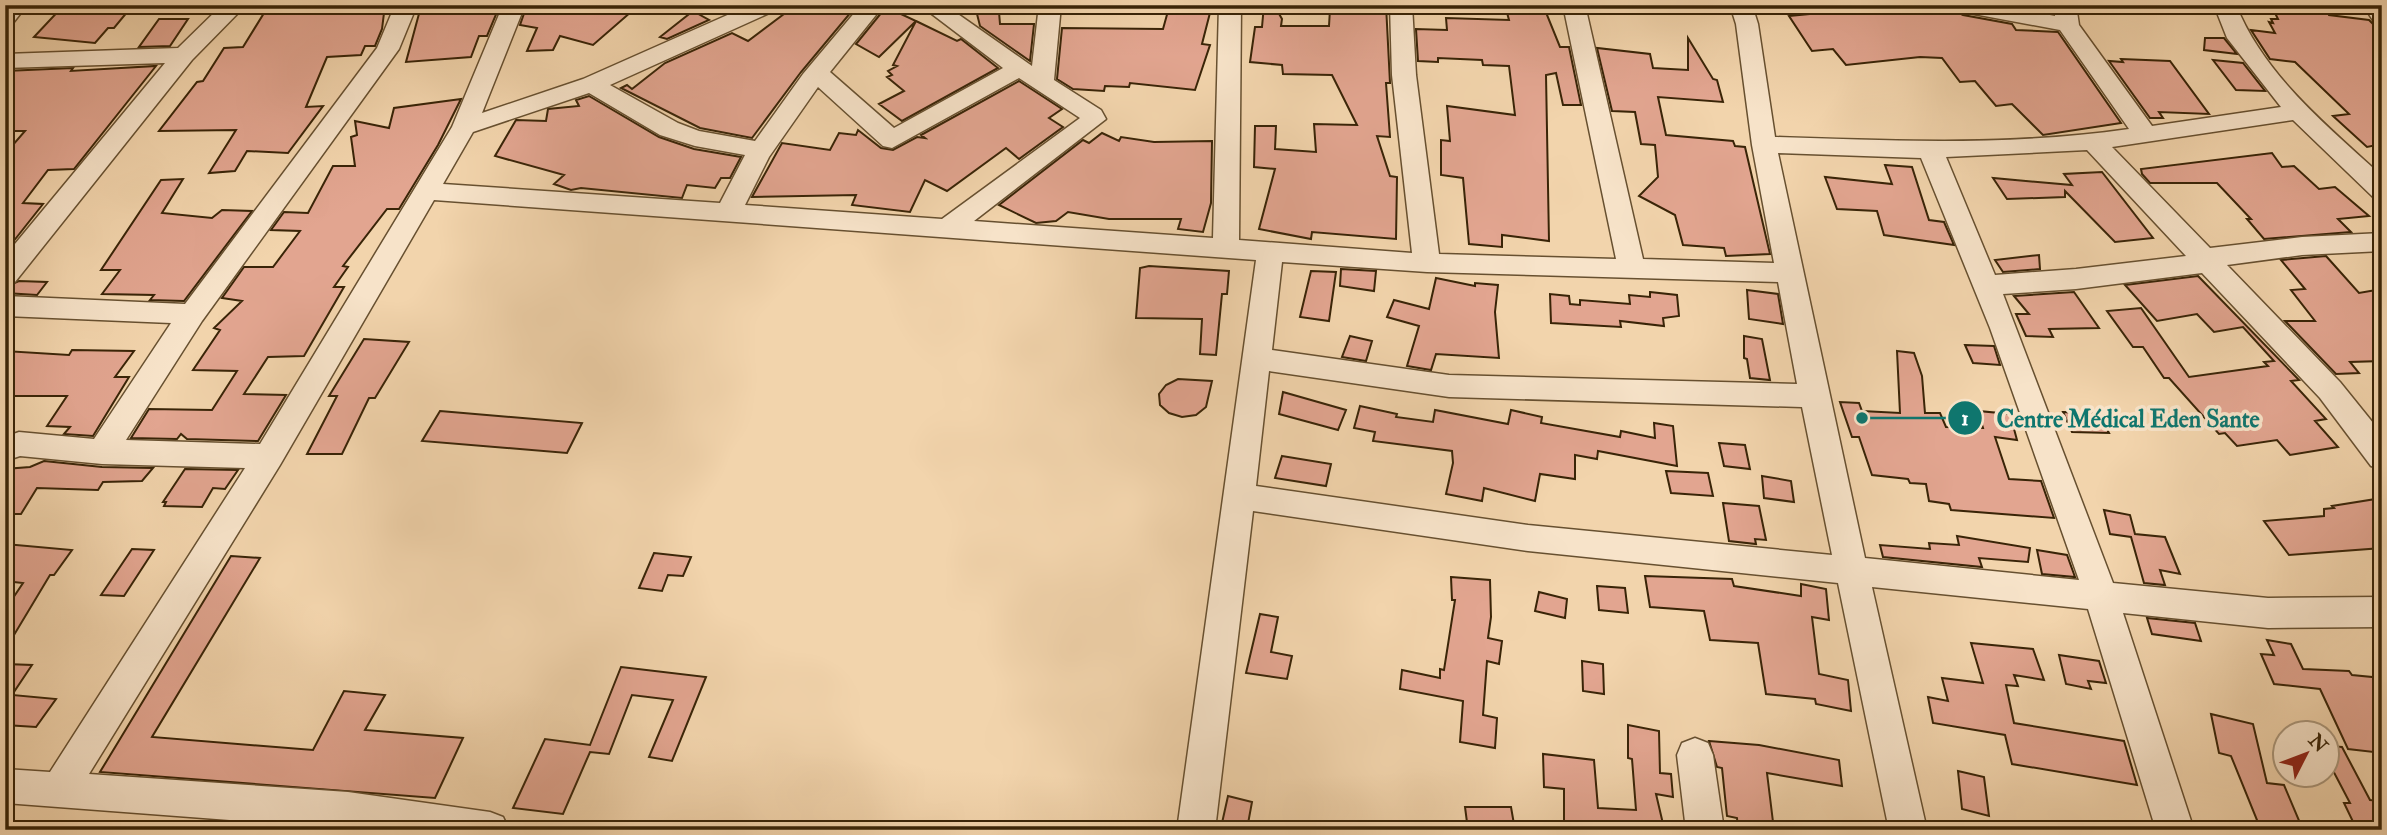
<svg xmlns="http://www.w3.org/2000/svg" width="2387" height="835" font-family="'IM FELL Double Pica',serif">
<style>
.building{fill:#e2a590;stroke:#392407;stroke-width:2}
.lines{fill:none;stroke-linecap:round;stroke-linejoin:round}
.minor-casing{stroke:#675030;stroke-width:3}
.minor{fill:#f7e3c9;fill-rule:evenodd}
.leader{fill:none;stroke:#0f766e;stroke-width:2.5}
.callout-dot{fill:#0f766e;stroke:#f7e3c9;stroke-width:2.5}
.mark-label{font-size:21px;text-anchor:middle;font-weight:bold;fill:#fff}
.callout-label{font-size:24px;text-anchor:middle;font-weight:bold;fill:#0f766e;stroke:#f7e3c9;stroke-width:7;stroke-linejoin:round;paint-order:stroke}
</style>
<rect width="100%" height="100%" fill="#f2d4ac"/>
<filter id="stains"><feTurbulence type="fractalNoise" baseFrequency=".00286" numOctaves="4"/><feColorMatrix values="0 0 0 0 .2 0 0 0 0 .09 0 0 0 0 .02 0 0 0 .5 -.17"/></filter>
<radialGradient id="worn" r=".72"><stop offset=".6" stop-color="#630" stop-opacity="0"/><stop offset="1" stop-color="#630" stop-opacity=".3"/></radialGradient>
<path class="building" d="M64,5H133L114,28H108L95,43L34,37Z
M269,5H385L382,29L375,46H365L361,55L327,57L306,107L323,106L288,153L247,151L235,171L209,173L236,130L159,131L197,82L203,81L224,48L243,47Z
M436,5H500L487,36H479L471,57L406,62L420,10Z
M527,5H639L593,45L560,36L553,50L527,51L537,28L520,25Z
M796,5H857L801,72L752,138L700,128L621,88L627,85L632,89L665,63L732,33L748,41Z
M1178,5H1212L1202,44L1210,45L1195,90L1130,83L1129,87L1105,86L1104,91L1073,89L1057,79L1062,28L1163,29L1168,11H1176Z
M1264,5H1274L1282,19L1281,26H1329L1330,9L1358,11V5H1386L1390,83H1386L1390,137L1377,136L1390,176L1397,177L1396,239L1312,232L1311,239L1259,229L1275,169L1254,167L1255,126H1276L1275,149L1316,152L1314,124L1357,125L1332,75L1283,74L1282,65L1250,62L1255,27H1262Z
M1505,5H1543L1560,47H1569L1581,105H1563L1556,73L1546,75L1549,241L1502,235V247L1469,244L1463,178L1441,175V140L1450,141L1447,106L1515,115L1509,66L1483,65L1482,60L1438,58V62L1418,61L1416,29L1447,30L1446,18L1509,20Z
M1810,5L1945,6L1963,15L2012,24L2016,30L2058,32L2121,123L2043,135L2012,104L1996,106L1975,81L1960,82L1942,58L1920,57L1846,65L1833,49L1812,51L1789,16L1809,14Z
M2271,5H2325L2329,15L2369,20L2378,29L2382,35V144L2367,147L2333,116L2349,114L2295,62L2270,59L2251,30L2275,33L2269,22L2273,23L2271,19H2278Z
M886,7L916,21L879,57L856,44Z
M693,11L709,20L667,39L660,37Z
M999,12L1000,24H1034L1030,61L980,26L977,14Z
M159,19H188L170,46L139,47Z
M916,21L957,41L961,39L998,68L902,121L879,104L904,91L887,77L892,75L888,71L897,66L893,65Z
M1688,38L1713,79L1717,80L1723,102L1658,97L1666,135L1733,141L1735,146L1745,147L1770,254L1726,256L1724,248L1683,245L1675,215L1639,196L1658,177L1655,145L1641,144L1635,112L1612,111L1597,48L1650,54L1653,68L1688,70Z
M2205,38H2224L2237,54L2204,50Z
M2121,59L2170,61L2209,114L2159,112L2163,118H2150L2109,61L2123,62Z
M2213,60L2243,63L2265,91L2236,90Z
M156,66L74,169L48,170L23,203L43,204L5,252V154L25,131H5V71L73,68L71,71Z
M1019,81L1062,109L1049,118L1063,127L1019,159L1006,148L947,191L925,180L910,212L852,205L856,195L752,197L782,143L830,150L839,133L856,135L858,130L881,148L893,150L917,137L925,138L921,135Z
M589,96L659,137L694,149L741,157L730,178H721L715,188L687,185L682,198L581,188L571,190L554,184L564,175L495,156L516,120L546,121L548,109L579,106L576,100Z
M461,99L438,145L399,209H387L343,266L348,267L334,287H344L304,356L268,357L244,394L286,395L258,441L187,439L181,434L177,439L131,438L149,409L212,410L237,371L193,370L220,330L214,328L242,301L222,298L244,267H273L300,231L271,230L284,212L308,213L333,166H355L351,137L357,135L355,121L389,128L394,108Z
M1102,133L1119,141L1121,137L1154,142L1212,141L1211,203L1203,232L1178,229L1181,219H1109L1068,212L1056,221L1036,223L999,205L1083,140L1089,143Z
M2272,153L2282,167L2294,166L2319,189L2335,187L2369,216L2338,219L2351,232L2264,239L2247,219H2251L2217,183H2150L2142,174L2141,169Z
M1885,165L1912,167L1929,220L1944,222L1954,245L1884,235L1877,211L1837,209L1825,177L1892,184Z
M2102,172L2153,238L2115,242L2065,191V197L2007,199L1993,178L2072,185L2064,174Z
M183,179L162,213L212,218L222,210L252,211L184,301L150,300L154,295L102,294L120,270H101L161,180Z
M2039,255L2040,269L2003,272L1995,260Z
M2326,256L2359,293L2382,289V361L2350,362L2359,373L2336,374L2285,321H2315L2291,290L2305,289L2281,260Z
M1149,266L1229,271L1227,294H1222L1216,355L1200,354L1202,319L1136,318L1140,268Z
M1341,269L1376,271L1374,291L1340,286Z
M1311,271L1336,272L1329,321L1300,317Z
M2198,276L2299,380L2291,381L2326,419L2315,421L2338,447L2290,455L2277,440L2237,446L2225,433L2219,434L2169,378H2164L2143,347H2133L2107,311L2141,308L2189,377L2268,366L2264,362L2274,361L2243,327L2214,332L2197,314L2157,321L2125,285Z
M1436,278L1475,286V283L1498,285L1495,312L1499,358L1436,354L1431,370L1407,366L1419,326L1387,317L1394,300L1429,309Z
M19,281L47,282L37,295L5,293V287Z
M1747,290L1778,294L1783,324L1749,319Z
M1650,292L1677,295L1679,316L1663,318L1664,326L1620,321L1621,327L1551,323L1550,294L1569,296L1570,304L1580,305V300L1630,304L1629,295L1650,297Z
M2074,292L2099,328L2049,329L2053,337L2026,336L2016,314H2029L2014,296Z
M1350,336L1372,341L1366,361L1342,357Z
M1744,336L1762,339L1770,380L1750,378L1747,359L1744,358Z
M364,339L409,342L375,398H369L342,454H307L337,396H329Z
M1965,345L1994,346L2000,365L1973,363Z
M72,350L134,351L115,377H129L93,436L64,434L70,427L47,426L67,396H5V351L69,355Z
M1897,351L1914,353L1922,376L1925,413H1940L1946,427L1983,428L1978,411L2010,414L2017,440L1995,437L2009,479L2041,481L2054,518L1951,510L1949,504L1929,501L1926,484L1910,483L1908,479L1872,475L1859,437H1852L1840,402L1859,403L1862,411L1900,413Z
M1178,379L1212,381L1206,407L1196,415L1182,417L1169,413L1160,405L1159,394L1166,385Z
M1283,392L1346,410L1338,430L1279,414Z
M1360,406L1397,414L1396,417L1433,422L1435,410L1508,424L1511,410L1542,417L1541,423L1620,437L1621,431L1655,438L1654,423L1673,426L1677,466L1598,451L1597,459L1575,455V479L1540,474L1535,501L1484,488L1482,501L1446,494L1453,463L1452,451L1373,441L1375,432L1354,428Z
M440,411L582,423L567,453L422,441Z
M2063,412L2098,413L2109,433L2072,432Z
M1719,443L1745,445L1750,469L1724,466Z
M1282,456L1331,464L1326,486L1275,478Z
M44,461L102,467L153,468L142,481L103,482L98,490L37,488L21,514H5V469L30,467Z
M185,469L238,470L225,489L213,488L202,507L164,506L166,502H163Z
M1666,471L1708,473L1713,496L1671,493Z
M1762,476L1791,481L1794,502L1764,498Z
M2382,498V548L2289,555L2264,521L2324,516V509L2334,508L2332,506Z
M1723,503L1759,506L1766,540L1755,539L1756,544L1729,541Z
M2104,510L2130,515L2135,534L2165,537L2180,574L2160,570L2165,585L2144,583L2131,537L2110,534Z
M1957,536L2030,548L2028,562L1979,558L1982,567L1883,557L1880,545L1930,549L1929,543L1959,545Z
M5,544L72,550L54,575H50L5,650V610L23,583L5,581Z
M132,549L154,550L124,596L101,595Z
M2037,550L2067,555L2075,577L2042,574Z
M654,553L691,557L683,576L668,575L662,591L639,588Z
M231,556L260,558L152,737L313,750L344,691L385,695L365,730L463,738L435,798L100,772Z
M1645,576L1732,579L1734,586L1801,596V584L1826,589L1829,620L1812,617L1819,674L1848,680L1851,711L1816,704L1815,699L1766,694L1758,643L1710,640L1704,611L1650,607Z
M1451,577L1490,580L1491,617L1488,638L1502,641L1499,664L1487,661L1483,715L1497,718L1495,748L1460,742L1463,701L1400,689L1402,670L1440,678V669L1444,670L1455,600H1452Z
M1597,586L1625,588L1628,613L1599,610Z
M1539,592L1567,599L1565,618L1535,611Z
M1260,614L1278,617L1271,652L1292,656L1287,679L1246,673Z
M2147,618L2195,623L2201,641L2152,634Z
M2267,640L2291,644L2303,669L2349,671L2352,675L2382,678V753L2348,749L2320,689L2274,684L2261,654L2274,655Z
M1971,643L2033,649L2044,680L2014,675L2018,686L2006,685L2014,723L2124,741L2137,785L2012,764L2005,735L1933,723L1928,697L1948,701L1942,678L1983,683Z
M2059,655L2099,661L2106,683L2088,681L2091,689L2066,684Z
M1582,661L1603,664L1604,694L1583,691Z
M5,664L32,665L12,695L56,699L36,727L5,725Z
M621,667L706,677L672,761L649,757L673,700L632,695L609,754L590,752L563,814L513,808L545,739L590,745Z
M2211,714L2253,724L2267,783L2284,785L2303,830H2261L2231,756L2219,753Z
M1628,725L1659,731L1660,773L1671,774L1673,797L1656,794L1664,828L1564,830V789L1544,787L1543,754L1594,760L1598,808L1636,810L1632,759L1628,758Z
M1709,741L1759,745L1839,760L1842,786L1767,773L1774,830H1738L1737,818L1727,816L1722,768L1717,767Z
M2328,746L2342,747L2370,800L2382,801V830H2357L2344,803H2350L2328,761Z
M1958,771L1984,777L1989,816L1962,809Z
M1228,796L1252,802L1247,829L1222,823Z
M1465,807H1511L1515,830H1468Z"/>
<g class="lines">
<defs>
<path id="minor" d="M5,5H27L13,23L5,25Z
M222,5H246L192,60L15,282L5,285V256L165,63L5,68V54L178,48Z
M395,5H417L399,49L202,321L126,440L260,444L452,127L503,5H525L482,113L583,79L750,5H779L776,10L610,85L678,123L699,131L755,141L803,74L861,5H884L830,72L894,128L1003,68L920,5H945L1032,66L1039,5H1061L1054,80L1101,110L1106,119L974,221L1213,238L1219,5H1241L1239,240L1412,253L1392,75L1390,5H1412L1416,75L1439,254L1616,259L1563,5H1585L1643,259L1774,263L1752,145L1736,24L1730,5H1752L1758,24L1775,137C1893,141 2012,146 2129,129L2060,30L1963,12L1952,5H1999L2055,16L2054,5H2076L2079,25L2152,126L2281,107L2227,38L2214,5H2236C2264,75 2327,126 2382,176V199L2373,197L2293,120L2112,147L2210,248L2302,237L2382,233V251L2302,255L2227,265L2340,382L2382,434V469L2371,466L2320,398L2202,273L2076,289L2003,294L2113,583L2268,598L2382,597V627L2268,628L2123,613L2194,830H2156L2088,609L1872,587L1927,830H1889L1838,583L1528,551L1253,511L1215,830H1177L1256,260L434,200L280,465L89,774L348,792L490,812L503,817L509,830H361L5,803V769L50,772L245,468L102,464L20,456L5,461V437L19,432L94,439L171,323L5,316V296L185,304L377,48ZM1019,78L1080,118L942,219L745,205L769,157L818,87L883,146L892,148ZM589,93L660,135L695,146L745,155L720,203L443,184L473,132ZM2087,150L2186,256L2076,269L1995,275L1946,157ZM1778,153L1921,158L1990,328L2079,580L1865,558ZM1282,262L1427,272L1778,282L1797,384L1449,375L1272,350ZM1269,371L1449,397L1802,407L1832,555L1528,525L1256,486Z
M2363,5H2382V24L2374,22Z
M1695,738L1708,743L1713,755L1724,830H1686L1677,755L1682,743Z"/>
</defs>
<use href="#minor" class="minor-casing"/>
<use href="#minor" class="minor"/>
</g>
<path class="leader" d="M1862 418L1965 418"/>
<g class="callout-dot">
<circle cx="1862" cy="418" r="7"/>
<circle cx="1965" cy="418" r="18"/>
</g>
<g class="mark-label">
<text x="1965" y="425">1</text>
</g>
<g class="callout-label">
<text x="2128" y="427">Centre Médical Eden Sante</text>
</g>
<rect width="2387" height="835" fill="none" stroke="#f2d4ac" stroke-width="28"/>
<rect x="7" y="7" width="2373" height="821" fill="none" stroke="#392407" stroke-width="3.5"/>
<rect x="14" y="14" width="2359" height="807" fill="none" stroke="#392407" stroke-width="2"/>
<g transform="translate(2306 754) rotate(48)"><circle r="33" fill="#f7e3c9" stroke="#ab977b" stroke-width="2"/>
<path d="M0-5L12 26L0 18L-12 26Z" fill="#8f2418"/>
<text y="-10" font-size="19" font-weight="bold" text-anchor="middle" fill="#392407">N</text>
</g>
<rect width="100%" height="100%" filter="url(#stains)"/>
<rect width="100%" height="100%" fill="url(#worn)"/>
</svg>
